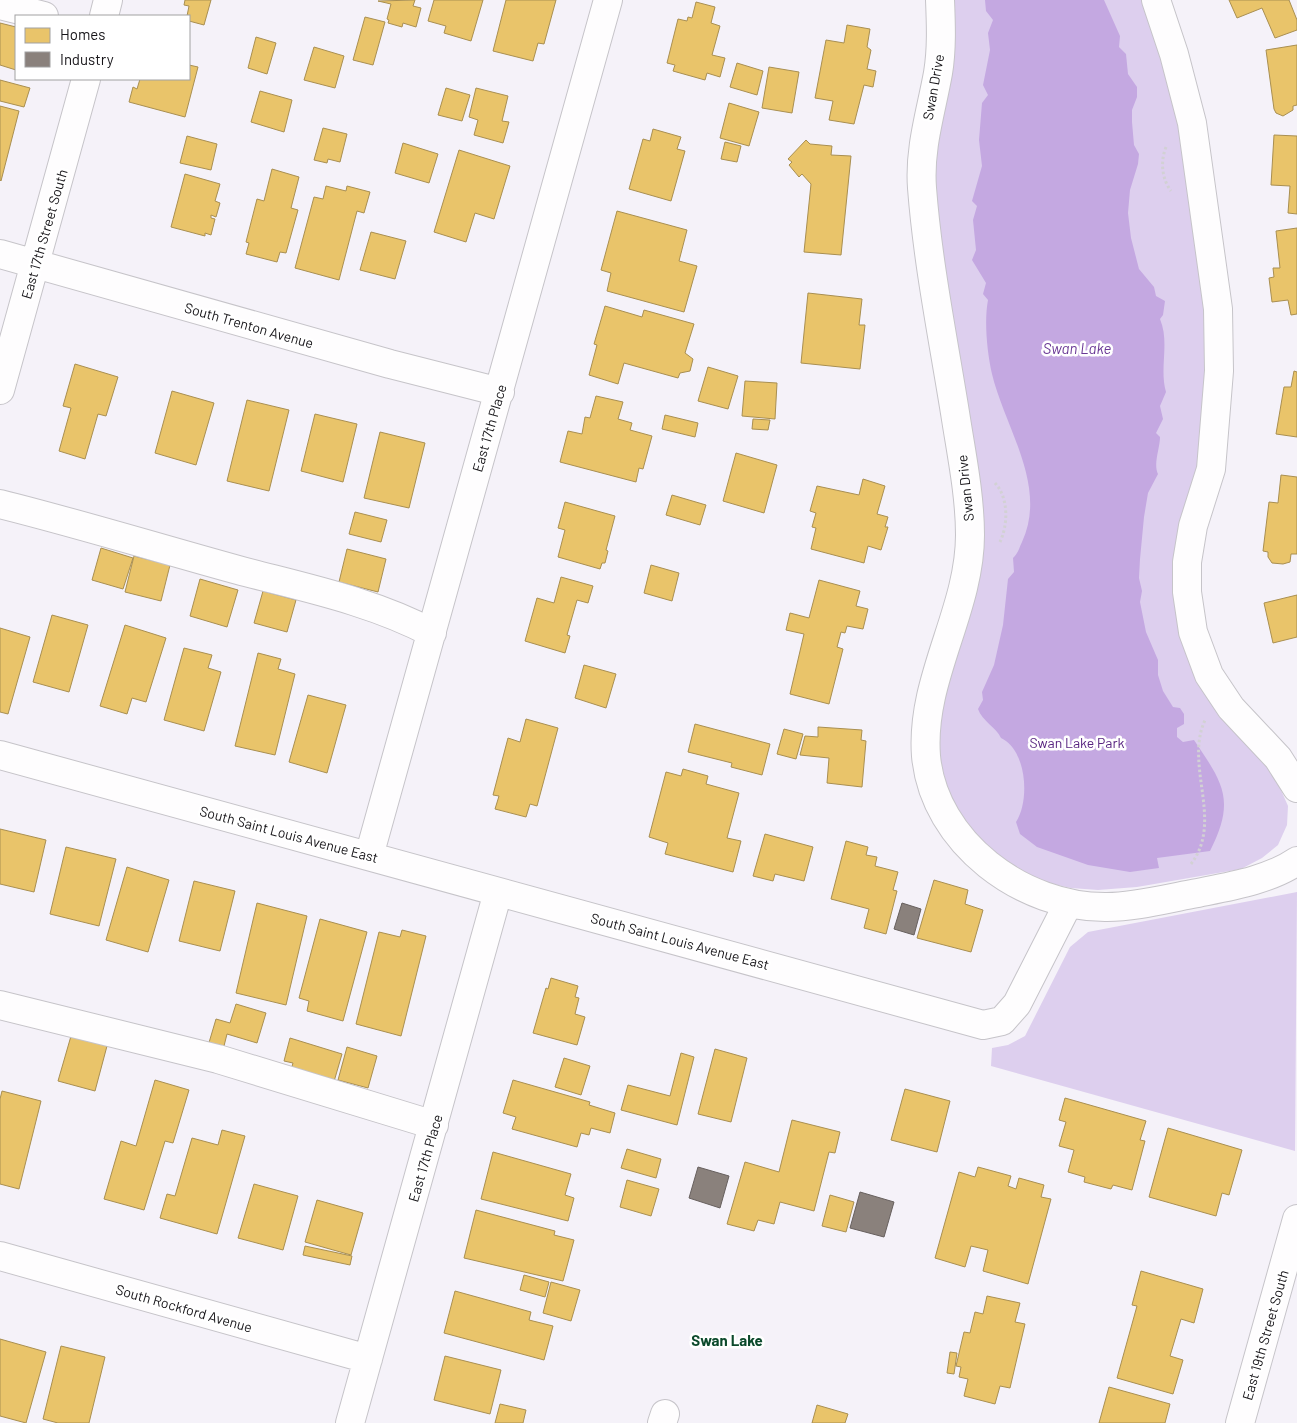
<svg xmlns="http://www.w3.org/2000/svg" width="1297" height="1423" font-family="Barlow,sans-serif">
<style>
.green{fill:#ddcfee}
.water{fill:#c4a8e1}
.homes{fill:#e9c46a;stroke:#a98f51}
.industry{fill:#8a817c;stroke:#67605e}
.lines{fill:none;stroke-linecap:round;stroke-linejoin:round}
.minor-casing{stroke:#c6c4c9;stroke-width:30}
.path{stroke:#d2d1d4;stroke-width:3;stroke-dasharray:2.5 2.5;stroke-linecap:butt}
.minor{stroke:#fefdfe;stroke-width:28}
.labels{text-anchor:middle;dominant-baseline:central;stroke-width:5;stroke-linejoin:round;paint-order:stroke}
.street-label{font-size:14px;fill:#151317;stroke:#fff}
.park-label{font-size:14px;fill:#582480;stroke:#fff}
.water-label{font-size:15px;font-style:italic;fill:#6a3895;stroke:#fff}
.neighbourhood-label{font-size:15px;font-weight:bold;fill:#0c4a2c;stroke:#fff}
</style>
<rect width="100%" height="100%" fill="#f5f2f9"/>
<path class="green" d="M952,0H1144L1174,91L1203,296L1207,349L1200,458L1179,537L1237,734L1274,774L1288,806L1287,825L1278,845L1262,858L1241,869L1137,887L1098,890L1071,888L1044,882L1012,868L973,833L958,811L948,792L939,752L941,704L970,605L932,180Z
M1297,892L1295,1151L991,1066L992,1048L1008,1045L1025,1036L1070,947L1088,932Z"/>
<path class="water" d="M985,0H1104L1120,36L1119,47L1126,54L1128,74L1137,87V97L1132,110V122L1134,145L1139,154L1138,164L1130,190L1128,213L1131,238L1139,269L1154,287L1156,296L1165,301L1163,315L1160,319C1170,343 1159,368 1166,392L1160,406L1163,419L1156,433L1160,437C1160,448 1153,464 1158,474L1148,493L1144,517L1140,559L1139,578L1142,591L1140,602L1146,632L1158,660V675L1163,691L1173,707L1180,708L1184,714V724L1177,728V737L1183,742L1194,740C1223,783 1236,800 1210,851L1157,858L1159,868L1130,872L1088,865L1037,847L1020,834L1016,822C1030,801 1027,750 1001,738C996,727 982,721 978,709L983,700L982,692L994,665L1003,625L1008,579L1014,572L1013,558C1019,552 1019,548 1022,542C1048,486 1005,428 992,374C987,352 984,321 988,300L983,294L986,283L972,260L976,250L973,220L977,206L972,201L982,166L979,140L982,103L988,95L983,85L990,50L988,33L993,20L986,11Z"/>
<path class="homes" d="M185,0H211L204,25L189,21V16H187L189,6L184,5Z
M415,0L413,6L421,8L416,27L403,23L402,27L388,23L389,20L387,19L391,4L378,1Z
M434,0H483L471,41L444,33L446,26L428,21Z
M506,0H556L544,44L538,43L533,61L493,51Z
M1229,0H1289L1297,20V30L1275,38L1262,8L1237,18Z
M696,2L715,7L711,23L720,26L712,55L725,58L720,77L707,73L705,80L673,71L675,65L667,63L678,19L687,21L688,17L692,18Z
M365,17L385,22L373,65L353,60Z
M0,23L16,27V70L0,65Z
M847,25L870,29L867,47L871,50L867,69L876,71L873,87L864,85L854,124L829,120L833,101L815,98L826,40L844,43Z
M256,37L276,43L267,74L248,68Z
M1297,45V105L1293,106V110L1283,116L1276,113L1274,109L1266,50Z
M314,47L344,56L335,88L304,80Z
M737,63L763,71L757,95L730,87Z
M189,65L198,67L185,117L129,102L133,87L137,89L140,79H189Z
M769,67L799,72L792,113L762,108Z
M0,80L30,88L24,107L0,101Z
M446,88L470,95L462,121L438,115Z
M476,88L508,96L502,121L509,122L503,143L474,135L478,120L469,117Z
M260,91L292,100L284,132L251,122Z
M729,103L759,112L749,146L720,138Z
M0,106L19,111L1,181L0,180Z
M323,128L347,134L340,162L328,159L327,163L314,160Z
M653,129L681,137L677,149L685,151L671,201L629,189L643,139L650,141Z
M1274,135L1297,136V214L1288,213L1290,186L1271,185Z
M187,136L217,144L211,170L180,163Z
M806,140L810,144L832,146L831,155L851,156L841,255L804,252L811,184L802,174L799,177L789,165L792,162L788,159Z
M725,142L741,146L737,162L721,159Z
M403,143L438,154L429,183L395,173Z
M459,150L510,166L494,219L475,213L466,242L434,232Z
M272,169L299,177L291,208L298,210L286,253L280,252L277,262L246,254L249,243L246,242L257,199L264,201Z
M185,174L220,184L215,201L220,203L216,217L211,215V218L215,219L211,235L205,233V236L171,227Z
M326,186L346,191L347,186L370,192L364,213L357,211L339,280L295,268L314,197L323,199Z
M617,211L687,230L679,261L697,266L684,312L607,291L611,273L601,270Z
M1297,228V314L1291,315L1288,300L1272,302L1269,278L1274,277L1273,268H1280L1276,231Z
M371,232L406,241L395,279L360,270Z
M808,293L862,299L859,325H865L860,369L801,363Z
M605,306L642,317L644,310L694,324L685,353L693,359L690,371L680,373L678,378L624,363L618,384L589,375L597,345L594,344Z
M75,364L118,377L106,416L98,414L85,459L59,451L71,408L63,406Z
M708,367L738,376L728,409L698,401Z
M1294,371L1297,372V437L1276,434L1284,387H1291Z
M745,381L777,383L775,419L742,416Z
M172,391L214,403L196,465L155,453Z
M596,396L623,402L618,419L632,423L630,430L652,436L643,469L639,468L636,482L560,462L568,431L582,434L585,417L590,418Z
M247,400L289,410L269,491L227,481Z
M315,414L357,424L343,482L301,471Z
M665,415L698,423L695,437L662,429Z
M753,419L770,420L768,430L752,429Z
M380,432L425,443L409,508L364,498Z
M736,453L777,465L764,513L723,501Z
M1281,475L1297,477V554H1291L1290,562L1283,564L1272,563L1268,557V552L1263,551L1269,502L1278,503Z
M863,479L885,486L877,514L888,517L885,527H888L881,550L868,546L864,563L811,549L816,528L812,527L816,513L810,511L817,486L859,495Z
M672,495L706,505L700,525L666,515Z
M565,502L615,516L606,550L608,551L605,563H602L600,569L558,557L565,530L558,528Z
M355,512L387,520L381,542L349,534Z
M101,548L133,558L123,589L92,580Z
M347,549L386,559L378,592L339,582Z
M134,556L170,565L161,601L125,592Z
M651,565L679,573L672,601L644,593Z
M561,577L593,586L588,603L577,600L567,635L570,636L565,653L525,641L537,598L554,603Z
M200,579L238,590L227,627L190,616Z
M819,580L860,591L856,606L868,609L863,629L847,626L845,633L841,632L837,647L843,649L829,704L790,694L804,634L786,630L790,613L809,618Z
M263,591L296,600L287,632L254,623Z
M1297,595V637L1273,643L1264,603Z
M52,615L88,625L69,692L33,682Z
M125,625L166,638L146,702L132,698L127,714L100,706Z
M0,628L30,637L8,714L0,712Z
M184,648L212,655L208,668L221,672L204,731L164,720Z
M258,653L281,659L278,669L295,674L275,755L235,746Z
M584,665L616,674L606,708L575,698Z
M308,695L346,705L327,773L289,762Z
M526,719L558,728L537,806L530,804L526,817L495,809L499,796L493,795L508,738L520,742Z
M695,724L770,744L762,775L731,767L732,763L688,752Z
M818,727L862,730L861,740L866,741L862,787L827,783L829,758L800,755L805,736L818,737Z
M784,729L803,734L796,759L777,754Z
M683,769L708,776L706,784L739,793L727,838L741,841L733,872L665,854L668,843L649,837L666,772L681,776Z
M0,829L46,840L34,892L0,884Z
M765,834L813,847L804,881L775,874L773,881L753,876Z
M846,841L868,847L866,855L877,857L875,866L898,872L893,890L897,891L886,934L864,928L869,909L831,899Z
M66,847L116,859L99,926L50,914Z
M127,867L169,880L148,952L106,940Z
M934,880L968,890L965,904L983,910L971,952L917,938Z
M194,881L235,891L220,951L179,941Z
M257,903L307,916L286,1005L236,993Z
M320,919L367,932L343,1021L307,1011L309,1001L299,998Z
M402,930L426,936L401,1036L356,1024L379,932L400,937Z
M551,978L578,986L575,997L579,998L575,1014L585,1017L577,1045L533,1033L546,988L548,989Z
M236,1004L266,1013L257,1043L227,1034L223,1050L208,1046L216,1019L230,1023Z
M71,1036L107,1046L95,1091L58,1081Z
M290,1038L342,1054L333,1085L290,1073L293,1063L284,1061Z
M347,1047L377,1056L368,1088L338,1080Z
M715,1049L747,1058L731,1122L698,1114Z
M681,1053L694,1057L677,1125L621,1110L628,1085L670,1096Z
M564,1058L590,1066L581,1095L555,1087Z
M155,1080L189,1090L173,1143L165,1141L144,1210L104,1199L121,1141L136,1146Z
M513,1080L590,1102L589,1105L615,1113L610,1133L591,1128L589,1135L581,1133L577,1147L512,1129L516,1117L503,1113Z
M905,1089L950,1101L937,1152L891,1140Z
M2,1091L41,1101L19,1189L0,1184V1099Z
M1065,1098L1146,1121L1140,1140L1145,1141L1132,1190L1113,1185L1111,1189L1084,1182L1085,1177L1068,1172L1074,1150L1059,1146L1066,1122L1059,1120Z
M792,1120L840,1132L835,1153L829,1152L814,1211L780,1202L774,1224L758,1220L754,1231L727,1224L745,1162L779,1172Z
M1168,1128L1242,1150L1229,1195L1222,1193L1216,1216L1149,1197Z
M222,1130L245,1136L217,1234L160,1218L167,1194L175,1196L192,1138L218,1145Z
M627,1149L661,1159L656,1178L621,1168Z
M493,1152L571,1174L565,1195L574,1198L568,1221L481,1199Z
M978,1167L1011,1176L1008,1186L1016,1189L1019,1178L1044,1185L1041,1197L1051,1199L1028,1284L983,1271L988,1250L971,1246L965,1267L935,1258L959,1172L975,1177Z
M627,1180L659,1189L651,1216L620,1207Z
M254,1184L298,1196L283,1250L238,1238Z
M830,1195L854,1202L846,1232L822,1226Z
M317,1200L363,1213L351,1255L305,1242Z
M476,1210L555,1231L554,1235L574,1240L563,1281L464,1258Z
M305,1246L352,1256L350,1265L303,1255Z
M1141,1271L1203,1289L1194,1323L1181,1319L1170,1356L1183,1360L1173,1394L1117,1378L1137,1306L1132,1305Z
M524,1275L549,1282L545,1297L520,1290Z
M551,1282L580,1290L571,1321L543,1313Z
M455,1291L531,1312L529,1320L553,1326L544,1360L444,1333Z
M987,1296L1020,1303L1015,1322L1025,1324L1010,1388L1000,1386L995,1404L964,1396L968,1379L959,1377L961,1367L956,1366L964,1332L970,1333L975,1312L983,1314Z
M0,1339L46,1352L26,1423L0,1416Z
M61,1346L105,1357L89,1423H58L43,1419Z
M950,1352L957,1353L954,1374L947,1373Z
M445,1356L501,1370L490,1414L434,1400Z
M1109,1387L1170,1404L1165,1423H1099Z
M500,1404L526,1410L523,1423H495Z
M817,1405L848,1414L845,1423H812Z"/>
<path class="industry" d="M902,903L921,909L914,935L894,929Z
M698,1167L729,1176L720,1208L689,1198Z
M860,1192L894,1202L884,1237L850,1228Z"/>
<g class="lines">
<defs>
<path id="minor" d="M940,0C941,24 942,49 938,73C931,112 919,148 922,188C928,266 944,343 956,419C962,457 970,497 970,535C970,611 920,679 926,756C934,843 1023,908 1107,907C1135,907 1165,899 1192,894C1226,887 1268,881 1297,861
M1156,0L1174,54L1192,123L1218,309L1219,371L1211,469L1193,526L1187,562V592L1193,632L1209,675L1231,708L1278,758L1297,788
M0,5L44,16
M104,16L108,0
M0,254L390,364L500,392
M0,390L86,79
M0,504C80,524 158,548 238,570C302,587 372,601 432,633
M0,755L983,1025L1002,1021L1017,1004L1068,904
M369,856L608,0
M0,1005L218,1059L434,1125
M0,1256L368,1359
M350,1423L498,892
M662,1423L665,1414
M1240,1423L1297,1219"/>
</defs>
<use href="#minor" class="minor-casing"/>
<path class="path" d="M1166,147C1160,162 1162,179 1171,191
M995,483C1009,498 1008,525 1000,542
M1191,864C1224,821 1184,766 1205,720"/>
<use href="#minor" class="minor"/>
</g>
<g class="labels">
<g class="street-label">
<text transform="translate(933 87) rotate(-80)">Swan Drive</text>
<text transform="translate(44 234) rotate(-74)">East 17th Street South</text>
<text transform="translate(249 325) rotate(16)">South Trenton Avenue</text>
<text transform="translate(489 428) rotate(-74)">East 17th Place</text>
<text transform="translate(965 488) rotate(-96)">Swan Drive</text>
<text transform="translate(289 834) rotate(15)">South Saint Louis Avenue East</text>
<text transform="translate(680 941) rotate(15)">South Saint Louis Avenue East</text>
<text transform="translate(425 1158) rotate(-74)">East 17th Place</text>
<text transform="translate(184 1308) rotate(16)">South Rockford Avenue</text>
<text transform="translate(1265 1335) rotate(-74)">East 19th Street South</text>
</g>
<g class="park-label">
<text x="1077" y="742">Swan Lake Park</text>
</g>
<g class="water-label">
<text x="1077" y="348">Swan Lake</text>
</g>
<g class="neighbourhood-label">
<text x="727" y="1340">Swan Lake</text>
</g>
</g>
<rect x="15" y="15" width="175" height="65" fill="#ffffff" stroke="#a1a1a2"/>
<rect x="25" y="28" width="25" height="15" fill="#e9c46a" stroke="#a1a1a2"/>
<text x="60" y="40" font-size="15" fill="#151317">Homes</text>
<rect x="25" y="52" width="25" height="15" fill="#8a817c" stroke="#a1a1a2"/>
<text x="60" y="65" font-size="15" fill="#151317">Industry</text>
</svg>
